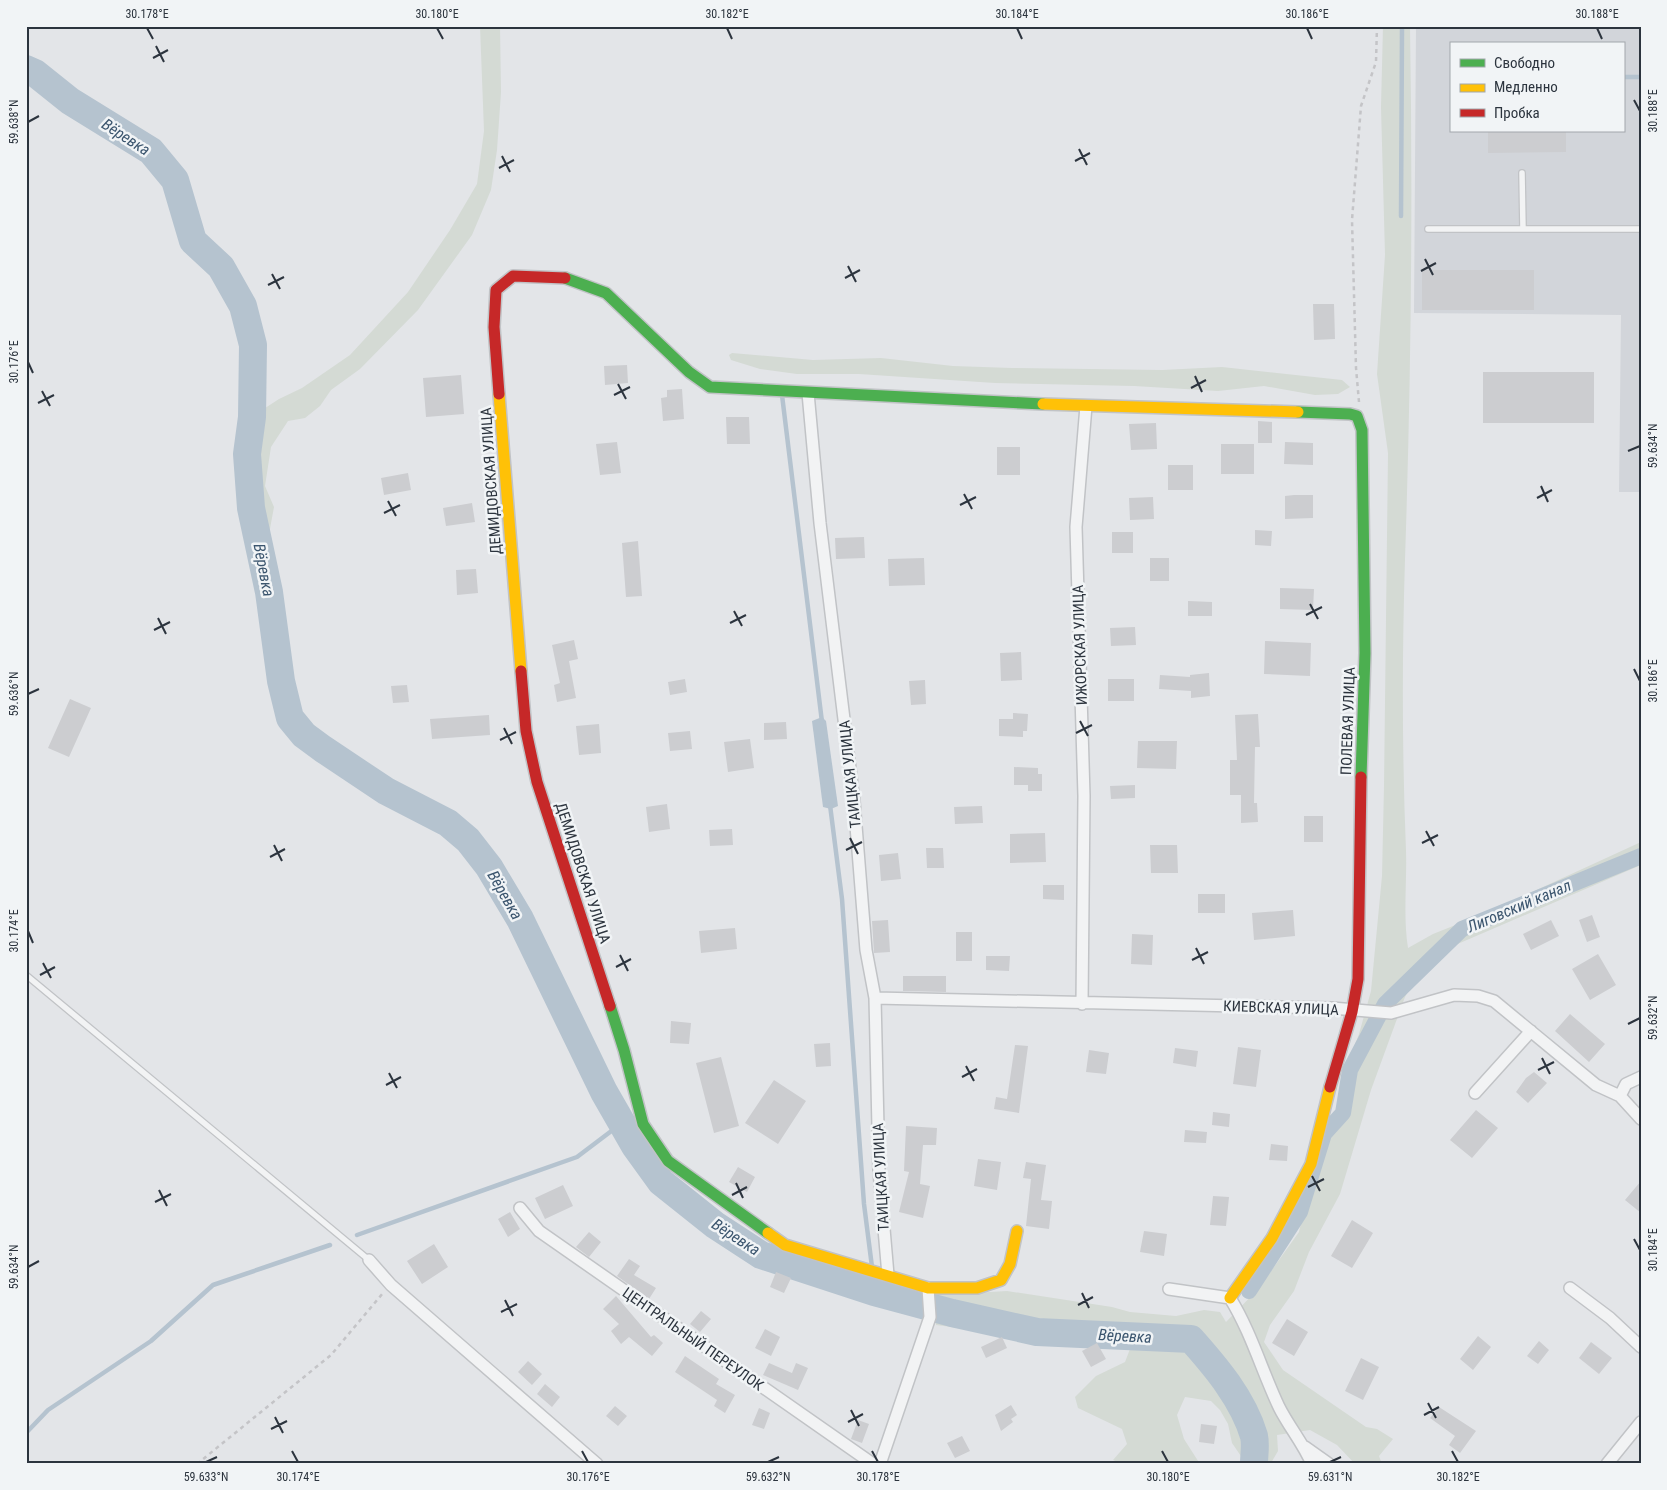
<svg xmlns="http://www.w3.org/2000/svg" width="1667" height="1490" font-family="'Roboto Condensed',sans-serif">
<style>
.built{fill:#d2d5da;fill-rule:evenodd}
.green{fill:#d4dad4}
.water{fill:#b5c3cf}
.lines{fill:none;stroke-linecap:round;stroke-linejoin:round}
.stream{stroke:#b5c3cf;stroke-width:4.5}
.canal{stroke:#b5c3cf;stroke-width:16}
.river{stroke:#b5c3cf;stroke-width:28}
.building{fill:#cccdd0}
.lane-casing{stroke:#c1c3c6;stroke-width:8}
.street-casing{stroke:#c1c3c6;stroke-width:14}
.fast-casing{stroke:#c1c3c6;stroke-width:14}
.slow-casing{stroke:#c1c3c6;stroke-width:14}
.jam-casing{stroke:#c1c3c6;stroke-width:14}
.path{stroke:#c4c4c7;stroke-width:2.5;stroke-dasharray:4 4;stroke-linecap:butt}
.lane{stroke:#f2f3f4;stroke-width:5.5}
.street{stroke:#f2f3f4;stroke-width:11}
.fast{stroke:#4caf50;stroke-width:11}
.slow{stroke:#ffc107;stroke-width:11}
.jam{stroke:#c62828;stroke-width:11}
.ticks{fill:none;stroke:#2c343e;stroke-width:2}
.labels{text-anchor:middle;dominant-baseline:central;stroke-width:5;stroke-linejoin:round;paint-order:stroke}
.street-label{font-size:15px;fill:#2c343e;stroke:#f1f4f6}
.water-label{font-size:16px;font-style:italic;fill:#3b556e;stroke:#f1f4f6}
.neatline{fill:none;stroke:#2c343e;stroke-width:2}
.ticks-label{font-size:12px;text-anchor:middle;fill:#2c343e}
</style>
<rect width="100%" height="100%" fill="#e3e5e8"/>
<path class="built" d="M1416,26H1641V492H1619L1621,315L1414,313ZM1451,44H1623V131H1451Z"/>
<path class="green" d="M480,26H500L501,92L497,150L491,190L472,235L418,310L360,369L331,390L320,406L305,418L288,421L271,447L265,486L274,507L269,534L285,618L268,624L258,561L248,524L242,458L248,419L279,399L302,388L350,355L408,292L450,230L477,184L484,131Z
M1383,26H1410C1413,204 1411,382 1405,559C1402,657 1402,754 1406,851C1407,883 1403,917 1408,948L1433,934L1493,910L1641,842V865L1453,946L1413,983L1405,997L1371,1090L1340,1194L1309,1252L1294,1291L1270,1325L1264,1342L1283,1370L1366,1427L1377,1429L1393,1439L1379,1456L1382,1464H1355L1337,1445L1310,1430L1277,1435L1278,1451L1271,1463L1245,1462L1232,1443L1228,1424L1220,1410L1211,1401L1185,1397L1177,1415L1184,1439L1200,1464H1122L1113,1460L1127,1444L1122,1429L1078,1408L1075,1397L1096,1376L1125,1362L1130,1349L1109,1342L1089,1325L1070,1324L1050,1340L936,1325L934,1303L939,1295L1007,1291L1112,1307L1130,1312L1176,1316L1204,1310L1220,1312L1226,1322L1259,1288L1299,1232L1311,1178L1338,1110L1344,1072L1359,1034L1371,991L1382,876L1384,786L1388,453L1377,374L1385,255L1381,107Z
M732,353L813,360L881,358L953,366L1012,368L1162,370L1222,367L1342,380L1350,387L1338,394L1315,395L1264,386L1218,391L1134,386L995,383L859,374H797L760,369L731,360L729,355Z"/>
<path class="water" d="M822,717L826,721L838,806L831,809L823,807L812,721Z"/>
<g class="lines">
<path class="stream" d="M1623,77H1641
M1401,216L1402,26
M782,395L822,722
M830,805L842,899L864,1204L872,1267
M357,1235L577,1157L622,1123
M872,1275L874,1292
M26,1433L48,1410L151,1341L213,1285L330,1245"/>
<path class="canal" d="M1249,1291L1300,1212L1324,1134L1343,1113L1350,1070L1385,1004L1462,929L1641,856"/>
<path class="river" d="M26,69L35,73L70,101L151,151L175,180L193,241L221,267L243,306L253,345L252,417L247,454L251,508L269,592L281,681L290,718L304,735L323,749L386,791L448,823L468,840L489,867L520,919L604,1092L635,1146L661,1182L715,1225L761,1255L874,1292L952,1313L1037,1332L1191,1339C1216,1367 1243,1399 1254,1436C1256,1445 1254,1455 1254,1464"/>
</g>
<path class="building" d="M1488,131H1566V152L1488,153Z
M1422,270H1534V310H1422Z
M1313,304H1334L1335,339L1314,340Z
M627,365L628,383L605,385L604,366Z
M1483,372H1594V423H1483Z
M461,375L464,414L426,417L423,378Z
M682,389L684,419L663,421L661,398L667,397V390Z
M726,417H749L750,444H727Z
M1258,421L1272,422V443H1258Z
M1156,423L1157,449L1131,450L1129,424Z
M617,442L621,473L600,475L596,444Z
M1285,442L1313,443V465L1284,464Z
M1221,444H1254V474H1221Z
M997,447H1020V475H997Z
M1168,465H1193V490H1168Z
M408,473L411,490L384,495L381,478Z
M1294,495H1313V518L1285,519V496Z
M1153,497L1154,519L1130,520L1129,498Z
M472,503L475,522L446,526L443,508Z
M1255,530L1272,531L1271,546L1255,545Z
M1112,532H1133V553H1112Z
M864,537L865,558L836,559L835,538Z
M638,541L642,596L626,597L622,543Z
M924,558L925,585L889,586L888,559Z
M1150,558H1169V581H1150Z
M476,569L478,593L457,595L456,570Z
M1280,588L1314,589L1313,610L1280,609Z
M1188,601L1212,602V616H1188Z
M1135,627L1136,645L1111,646L1110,628Z
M574,640L578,659L569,661L576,698L557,702L554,685L560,683L552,645Z
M1265,641L1311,643L1310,676L1264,674Z
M1021,652L1022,680L1001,681L1000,653Z
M1209,673L1210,696L1191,698V691L1159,689L1160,675L1190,677V675Z
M685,679L687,692L670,695L668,682Z
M1108,679H1134V701H1108Z
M925,680L926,704L911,705L909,681Z
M407,685L409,702L393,703L391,686Z
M70,699L91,708L69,757L48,748Z
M1013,713L1028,714L1027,731H1023V737L999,736V719H1013Z
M1258,714L1260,747H1255L1254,803H1257L1258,822L1241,823V795H1230V760H1237L1235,715Z
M489,715L490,735L432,739L430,719Z
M786,722L787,739L764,740V723Z
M599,724L601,753L579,755L576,726Z
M690,731L692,749L670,751L668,733Z
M750,739L754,768L728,772L724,742Z
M1138,741H1177L1176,769L1137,768Z
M1014,767L1038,768V774H1042V791H1028V785H1014Z
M1135,785V798L1111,799L1110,786Z
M667,804L670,829L649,832L646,807Z
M982,806L983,823L955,824L954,807Z
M1304,816H1323V842H1304Z
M732,829L733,845L710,846L709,830Z
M1045,833L1046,862L1010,863V834Z
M1150,845H1177L1178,873H1151Z
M926,848H943L944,868H927Z
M898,853L901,879L881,881L879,855Z
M1043,885H1064V900L1043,899Z
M1198,894H1225V913H1198Z
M1293,910L1295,936L1254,940L1252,913Z
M1592,915L1600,937L1587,942L1579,920Z
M888,920L890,952L874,953L872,921Z
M1551,920L1559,936L1531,950L1523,934Z
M735,928L737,949L701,953L699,931Z
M956,932H972V961H956Z
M1132,934L1153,935L1152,965L1131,964Z
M1598,954L1616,985L1590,1000L1572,969Z
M986,956H1010L1009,971L986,970Z
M903,976H946V992L903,991Z
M1570,1014L1605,1044L1589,1062L1555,1031Z
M671,1021L691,1023L689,1044L670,1043Z
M830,1043L831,1066L816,1067L814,1044Z
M1015,1045L1028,1046L1019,1113L994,1109L996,1097L1007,1099Z
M1238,1047L1261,1050L1256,1087L1233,1084Z
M1175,1048L1198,1051L1196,1067L1173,1063Z
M1089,1050L1109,1053L1106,1074L1086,1072Z
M721,1057L739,1126L714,1133L696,1063Z
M1534,1072L1547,1083L1528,1103L1516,1092L1526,1078Z
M774,1080L806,1101L778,1144L745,1123Z
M1476,1110L1498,1128L1472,1158L1450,1140Z
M1213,1112L1230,1114L1229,1127L1212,1125Z
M906,1126L937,1128L936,1145H923L920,1184L930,1186L923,1218L899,1212L909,1172L904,1171Z
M1185,1130L1207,1132L1206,1143L1184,1142Z
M1271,1144L1288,1146L1287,1161L1269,1160Z
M978,1159L1001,1162L997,1190L974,1186Z
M1026,1162L1046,1165L1041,1200L1052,1201L1049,1229L1026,1226L1031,1179L1023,1178Z
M738,1167L755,1177L747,1192L729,1182Z
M1641,1181V1213L1625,1200Z
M563,1185L573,1206L545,1219L535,1198Z
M1213,1196L1229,1197L1226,1226L1210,1225Z
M510,1212L520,1229L508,1237L498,1219Z
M1352,1220L1373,1233L1352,1268L1331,1256Z
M1144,1231L1167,1234L1164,1256L1140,1252Z
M589,1232L601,1242L589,1257L576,1247Z
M434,1244L448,1267L422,1284L407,1261Z
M629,1259L640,1266L634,1275L656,1288L649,1299L617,1276Z
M776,1272L791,1278L784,1293L770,1287Z
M616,1296L651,1337L654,1335L663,1343L652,1356L629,1337L621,1344L611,1331L619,1324L603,1309Z
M701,1311L711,1319L700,1332L690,1324Z
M1287,1319L1308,1332L1294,1356L1272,1343Z
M765,1329L780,1337L771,1356L755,1348Z
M1478,1336L1491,1347L1473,1370L1460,1359Z
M1002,1337L1007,1348L986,1358L981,1347Z
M1539,1341L1549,1350L1538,1364L1527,1356Z
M1591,1342L1612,1358L1599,1374L1579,1358Z
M1097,1343L1106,1359L1091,1367L1082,1351Z
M685,1356L719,1379L716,1384L735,1395L725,1413L714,1406L717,1400L675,1372Z
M1361,1358L1379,1367L1363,1400L1345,1391Z
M528,1361L542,1374L532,1385L518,1372Z
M769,1363L792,1373L796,1363L808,1368L798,1390L763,1375Z
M545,1384L560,1397L552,1407L537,1394Z
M1011,1405L1017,1415L1011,1419L1013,1422L1001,1431L995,1415Z
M615,1406L627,1416L618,1426L606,1416Z
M1439,1407L1476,1431L1460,1453L1449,1445L1455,1436L1430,1418Z
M759,1408L770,1413L764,1429L752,1425Z
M858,1420L869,1424L862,1443L851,1439Z
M1201,1424L1217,1426L1214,1444L1199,1442Z
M962,1436L970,1451L955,1458L947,1443Z"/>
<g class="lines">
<defs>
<path id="lane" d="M1522,173L1523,229
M1428,229H1641
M26,975L369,1260"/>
<path id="street" d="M808,393L820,523L854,801L866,950L875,998L879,1171L888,1275
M875,998L1332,1008L1391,1013L1454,995L1478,996L1494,1001L1596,1085L1620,1096L1641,1119
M1082,1004L1084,796L1076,527L1086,406
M1475,1093L1531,1031
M1620,1096L1626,1084L1641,1077
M520,1208L539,1231L873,1464
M369,1260L391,1285L597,1464
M1570,1288L1610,1318L1641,1347
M1169,1289L1230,1298C1251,1332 1262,1371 1279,1407C1289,1427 1303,1443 1312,1464
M1305,1447L1329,1464
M880,1464L930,1317L928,1288
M1607,1464L1641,1422"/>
<path id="fast" d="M565,278L606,293L689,372L710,387L1043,404
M1298,412L1350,414L1357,416L1362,430L1365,653L1361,777
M610,1006L624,1050L643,1124L668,1161L768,1233"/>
<path id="slow" d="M499,394L521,671
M1043,404L1298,412
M768,1233L785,1245L928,1288H977L1001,1280L1010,1264L1017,1231
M1230,1298L1272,1238L1311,1164L1330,1087"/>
<path id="jam" d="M499,394L494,327L496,290L513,276L565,278
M521,671L526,731L537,782L610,1006
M1330,1087L1352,1012L1358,979L1361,777"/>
</defs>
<use href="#lane" class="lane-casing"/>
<use href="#street" class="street-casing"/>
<use href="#fast" class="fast-casing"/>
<use href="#slow" class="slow-casing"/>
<use href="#jam" class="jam-casing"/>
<path class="path" d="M1359,402L1356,368L1352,220L1361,106L1376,62L1377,26
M197,1464L331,1355L383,1293"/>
<use href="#lane" class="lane"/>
<use href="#street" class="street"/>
<use href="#fast" class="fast"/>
<use href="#slow" class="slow"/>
<use href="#jam" class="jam"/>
</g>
<path class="ticks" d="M147,28L153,39M437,28L443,39M727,28L732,39M1017,28L1022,39M1307,28L1312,39M1597,28L1602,39M156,46L164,62M153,58L168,50M1634,100L1640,111M28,122L39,116M1079,149L1087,165M502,156L510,172M1075,161L1090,153M499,168L514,160M1425,259L1433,275M848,266L856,282M1421,271L1436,263M272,274L280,289M845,278L860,270M268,285L284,277M28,362L33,373M1195,376L1202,392M618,384L626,399M1191,388L1206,380M42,391L50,406M614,395L630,387M38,403L54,395M1628,451L1640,446M1541,486L1548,502M964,494L972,509M1537,498L1552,490M388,501L396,516M960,505L976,497M384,513L400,505M1310,604L1318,619M734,611L742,626M1306,615L1322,607M158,618L166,634M730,623L746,615M154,630L170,622M1634,669L1640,681M28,694L39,689M1080,721L1088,736M504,728L512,744M1076,733L1092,725M500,740L516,732M1426,831L1434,846M850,838L858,854M1422,843L1438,835M274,845L282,861M846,850L862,842M270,857L285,849M28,931L33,943M1196,948L1204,964M620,955L628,971M1192,960L1208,952M43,963L51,978M616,967L631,959M40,975L55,967M1628,1024L1640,1018M1542,1058L1550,1074M966,1066L974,1081M1538,1070L1554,1062M389,1073L397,1088M962,1077L977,1069M386,1085L401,1077M1312,1176L1320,1191M736,1183L743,1198M1308,1187L1324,1179M159,1190L167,1206M732,1195L747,1187M155,1202L171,1194M1634,1239L1640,1250M28,1267L39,1261M1082,1293L1089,1308M505,1300L513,1316M1078,1305L1093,1297M501,1312L517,1304M1428,1403L1436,1418M851,1410L859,1426M1424,1415L1439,1407M275,1417L283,1433M848,1422L863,1414M271,1429L287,1421M292,1451L298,1462M582,1451L588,1462M872,1451L878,1462M1162,1451L1168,1462M1452,1451L1458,1462M206,1462L217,1457M768,1462L779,1457M1330,1462L1341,1457"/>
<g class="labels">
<g class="street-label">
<text transform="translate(491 481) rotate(-94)">ДЕМИДОВСКАЯ УЛИЦА</text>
<text transform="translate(1080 645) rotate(-92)">ИЖОРСКАЯ УЛИЦА</text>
<text transform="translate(1348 721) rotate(-88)">ПОЛЕВАЯ УЛИЦА</text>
<text transform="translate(850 774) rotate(-96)">ТАИЦКАЯ УЛИЦА</text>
<text transform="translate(583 873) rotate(72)">ДЕМИДОВСКАЯ УЛИЦА</text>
<text transform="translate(1281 1008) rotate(2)">КИЕВСКАЯ УЛИЦА</text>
<text transform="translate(881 1177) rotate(-93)">ТАИЦКАЯ УЛИЦА</text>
<text transform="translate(693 1339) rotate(35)">ЦЕНТРАЛЬНЫЙ ПЕРЕУЛОК</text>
</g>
<g class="water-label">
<text transform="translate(126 137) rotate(33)">Вёревка</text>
<text transform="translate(264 570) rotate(79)">Вёревка</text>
<text transform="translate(505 895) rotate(60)">Вёревка</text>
<text transform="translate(1519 906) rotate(-23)">Лиговский канал</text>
<text transform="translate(736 1237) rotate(33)">Вёревка</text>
<text transform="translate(1125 1336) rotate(3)">Вёревка</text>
</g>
</g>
<rect width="1667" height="1490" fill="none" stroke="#f1f4f6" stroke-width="55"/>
<rect x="1450" y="42" width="175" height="90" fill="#f1f4f6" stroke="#a2a7ac"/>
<rect x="1460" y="59" width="25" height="8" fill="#4caf50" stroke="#a2a7ac"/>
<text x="1494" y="68" font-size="15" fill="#2c343e">Свободно</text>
<rect x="1460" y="84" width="25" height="8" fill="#ffc107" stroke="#a2a7ac"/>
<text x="1494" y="92" font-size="15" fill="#2c343e">Медленно</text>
<rect x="1460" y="109" width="25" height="8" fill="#c62828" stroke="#a2a7ac"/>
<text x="1494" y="118" font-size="15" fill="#2c343e">Пробка</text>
<rect x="28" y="28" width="1612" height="1434" class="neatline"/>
<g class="ticks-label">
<text x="147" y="18">30.178°E</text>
<text x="437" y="18">30.180°E</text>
<text x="727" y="18">30.182°E</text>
<text x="1017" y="18">30.184°E</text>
<text x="1307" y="18">30.186°E</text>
<text x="1597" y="18">30.188°E</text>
<text transform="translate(1653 111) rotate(-90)" y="4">30.188°E</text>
<text transform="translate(14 122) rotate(-90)" y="4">59.638°N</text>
<text transform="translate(14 362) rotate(-90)" y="4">30.176°E</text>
<text transform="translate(1653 446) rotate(-90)" y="4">59.634°N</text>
<text transform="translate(1653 681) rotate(-90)" y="4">30.186°E</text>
<text transform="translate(14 694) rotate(-90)" y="4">59.636°N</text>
<text transform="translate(14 931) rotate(-90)" y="4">30.174°E</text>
<text transform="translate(1653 1018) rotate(-90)" y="4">59.632°N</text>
<text transform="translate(1653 1250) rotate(-90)" y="4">30.184°E</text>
<text transform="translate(14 1267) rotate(-90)" y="4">59.634°N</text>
<text x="206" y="1481">59.633°N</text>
<text x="298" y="1481">30.174°E</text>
<text x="588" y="1481">30.176°E</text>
<text x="768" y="1481">59.632°N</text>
<text x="878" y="1481">30.178°E</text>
<text x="1168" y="1481">30.180°E</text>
<text x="1330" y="1481">59.631°N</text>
<text x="1458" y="1481">30.182°E</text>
</g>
</svg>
